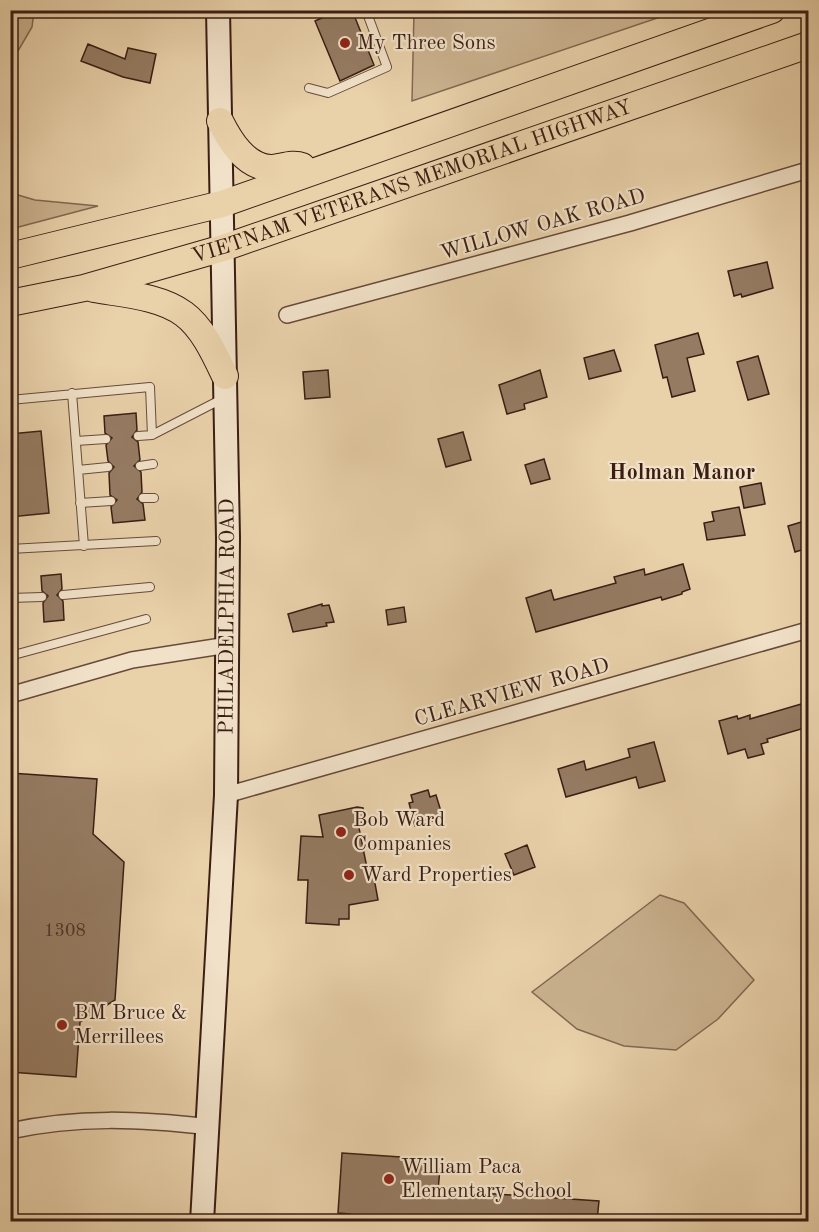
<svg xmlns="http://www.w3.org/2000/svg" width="819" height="1232" font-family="'Old Standard TT',serif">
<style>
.green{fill:#cbb390;stroke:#826852;stroke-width:1.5}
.building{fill:#957b62;stroke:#3a1e14;stroke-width:1.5}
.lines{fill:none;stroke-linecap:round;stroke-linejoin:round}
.service-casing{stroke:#664b3a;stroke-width:10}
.minor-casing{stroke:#664b3a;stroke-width:18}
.secondary-casing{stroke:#3a1e14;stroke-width:26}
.trunk-casing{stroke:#3a1e14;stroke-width:28}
.service{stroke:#f1e1c8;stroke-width:8}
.minor{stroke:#f1e1c8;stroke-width:15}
.secondary{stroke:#f1e1c8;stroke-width:22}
.trunk{stroke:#e9d1aa;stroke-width:26}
.poi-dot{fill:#8f2418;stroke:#f1e1c8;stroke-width:2}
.labels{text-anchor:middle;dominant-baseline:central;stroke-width:4.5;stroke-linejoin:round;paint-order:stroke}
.number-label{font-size:18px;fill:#513528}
.poi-label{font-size:21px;fill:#3a1e14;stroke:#f1e1c8;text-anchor:start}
.street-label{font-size:21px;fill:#3a1e14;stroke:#f1e1c8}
.neighbourhood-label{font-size:22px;font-weight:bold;fill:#3a1e14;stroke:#f1e1c8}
</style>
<rect width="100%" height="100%" fill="#e9d1aa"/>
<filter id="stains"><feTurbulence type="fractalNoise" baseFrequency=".00333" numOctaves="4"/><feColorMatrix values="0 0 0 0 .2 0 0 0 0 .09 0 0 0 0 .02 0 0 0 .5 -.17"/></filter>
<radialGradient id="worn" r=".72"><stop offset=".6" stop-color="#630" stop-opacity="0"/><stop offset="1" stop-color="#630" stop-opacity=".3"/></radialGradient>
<path class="green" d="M11,10L34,11L32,27L18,51H11Z
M414,11V10L678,11L412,101Z
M11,193L35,200L98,206L11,229Z
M660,895L684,903L754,980L718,1019L676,1050L624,1046L577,1029L532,992Z"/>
<path class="building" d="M340,10H352L374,65L340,81L315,21Z
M88,44L125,59L128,48L156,54L150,83L123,77L81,61Z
M767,262L773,288L742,297L741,294L734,296L728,271Z
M698,333L704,354L687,358L695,391L672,397L667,377L663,378L655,345Z
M614,350L621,371L589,379L584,358Z
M758,356L769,394L748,400L737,362Z
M328,370L330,397L305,399L303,372Z
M540,370L547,397L524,404L525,409L507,414L499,385Z
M136,413L137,430L132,437L138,442L140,460L134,466L141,472L142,492L137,499L143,504L145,520L113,523L111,507L117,500L110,495L109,473L114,467L108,461L106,445L112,438L105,433L104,416Z
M41,431L49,513L10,517V434Z
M463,432L471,460L446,467L438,439Z
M544,459L550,479L531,484L525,465Z
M761,483L765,504L744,508L740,487Z
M739,507L745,535L707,540L704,523L714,521L712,512Z
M808,520V548L795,552L788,526Z
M683,564L690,589L682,592V594L662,600L661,597L536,632L526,598L551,590L554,600L616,583L614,577L644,569L645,575Z
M61,574L62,589L57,595L63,601L64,620L44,622L43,603L48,596L42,591L41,576Z
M322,604V606L329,605L334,622L326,623L327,626L293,632L288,614Z
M404,607L406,622L388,625L386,610Z
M808,702V727L767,739L768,742L761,744L764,754L748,758L745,749L728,754L719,721L737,716L738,719L750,715V719Z
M654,742L665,781L639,788L636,777L566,797L558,769L584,761L586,770L630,757L628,749Z
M10,773L97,779L93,834L124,862L115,1000L80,1022L76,1077L10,1072Z
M428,790L430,797L436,795L443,818L415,826L409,803L413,802L411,795Z
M357,807L363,808L366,822L358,823L367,868L372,867L378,900L349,905V919H339V925L306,923L308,880H298L301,836L323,837L319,815Z
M527,845L535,867L514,875L505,854Z
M342,1153L430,1159L429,1169H440L438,1190L599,1201L597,1221H350V1214L338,1213Z"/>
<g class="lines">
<defs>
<path id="service" d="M309,88L328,93L387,67L367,13
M72,393L84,546
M10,400L150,387L152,435
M138,436L152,435L222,399
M76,441L106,439
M140,466L153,464
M78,470L108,467
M143,498H154
M80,503L111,501
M10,549L156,541
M63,595L150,587
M10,598L42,597
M10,656L146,619"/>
<path id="minor" d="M287,315L630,223L808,170
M10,695L132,660L228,645
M226,795L808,630
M10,1131C77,1116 141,1119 208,1127"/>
<g id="secondary">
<path id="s1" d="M202,1222L226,795L228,538L218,10"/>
</g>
<g id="trunk">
<path d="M220,121C230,141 245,166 270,168C280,168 292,162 302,166"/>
<path d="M10,256L222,204L772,10"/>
<path d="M94,289C122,294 160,296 184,314C203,328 215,355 225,376"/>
<path id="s2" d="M10,303L84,288L223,248L808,45"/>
</g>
</defs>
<use href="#service" class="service-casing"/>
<use href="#minor" class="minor-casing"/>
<use href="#secondary" class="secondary-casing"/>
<use href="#trunk" class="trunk-casing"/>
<use href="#service" class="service"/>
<use href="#minor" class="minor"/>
<use href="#secondary" class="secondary"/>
<use href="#trunk" class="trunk"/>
</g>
<g class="poi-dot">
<circle cx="345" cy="43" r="6"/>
<circle cx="341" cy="832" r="6"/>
<circle cx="349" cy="875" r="6"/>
<circle cx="62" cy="1025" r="6"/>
<circle cx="389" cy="1179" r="6"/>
</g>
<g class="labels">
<g class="number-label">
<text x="65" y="931">1308</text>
</g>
<g class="poi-label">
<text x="357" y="43">My Three Sons</text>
<text x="353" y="820">Bob Ward<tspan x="353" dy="24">Companies</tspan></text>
<text x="361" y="875">Ward Properties</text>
<text x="74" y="1013">BM Bruce &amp;<tspan x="74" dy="24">Merrillees</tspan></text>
<text x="401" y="1167">William Paca<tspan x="401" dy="24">Elementary School</tspan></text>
</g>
<g class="street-label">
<text stroke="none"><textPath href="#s2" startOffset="420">VIETNAM VETERANS MEMORIAL HIGHWAY</textPath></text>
<text transform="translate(543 225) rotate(-16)">WILLOW OAK ROAD</text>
<text stroke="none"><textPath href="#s1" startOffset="606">PHILADELPHIA ROAD</textPath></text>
<text transform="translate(512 693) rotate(-16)">CLEARVIEW ROAD</text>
</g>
<g class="neighbourhood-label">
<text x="682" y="473">Holman Manor</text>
</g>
</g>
<rect width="819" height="1232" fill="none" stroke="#e9d1aa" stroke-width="36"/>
<rect x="12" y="12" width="795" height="1208" fill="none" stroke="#3a1e14" stroke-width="3"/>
<rect x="18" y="18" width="783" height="1196" fill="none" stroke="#3a1e14" stroke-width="1.5"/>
<rect width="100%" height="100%" filter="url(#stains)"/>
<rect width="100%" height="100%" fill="url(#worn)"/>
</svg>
